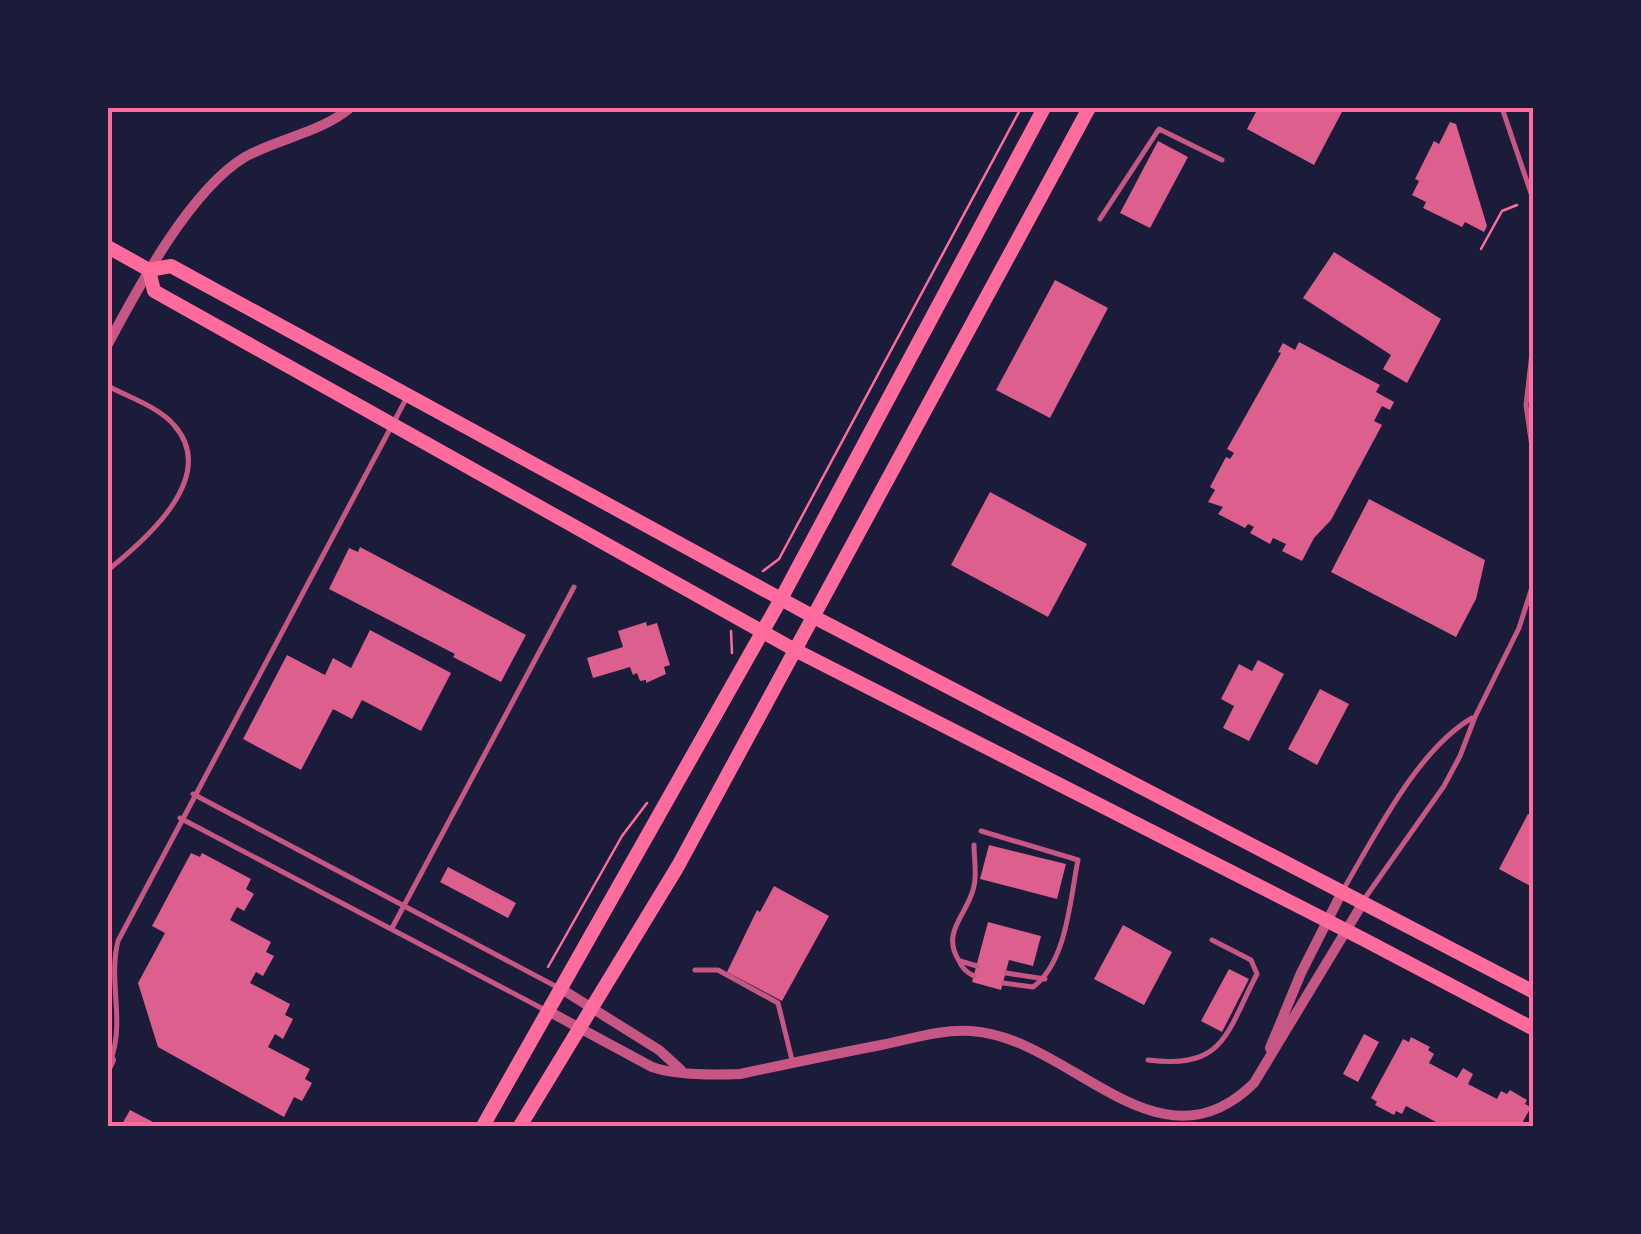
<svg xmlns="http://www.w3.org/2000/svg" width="1641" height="1234" font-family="'Golos Text',sans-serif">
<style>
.building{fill:#dd5f8e}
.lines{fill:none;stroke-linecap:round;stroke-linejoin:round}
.path{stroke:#ff6b9d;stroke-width:2.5}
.service{stroke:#c65784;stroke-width:5}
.minor{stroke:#c65784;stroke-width:10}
.secondary{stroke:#ff6b9d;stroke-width:14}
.neatline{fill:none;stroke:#ff6b9d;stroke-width:4}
</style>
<rect width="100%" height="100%" fill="#1b1b3a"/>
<path class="building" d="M1258,108H1344L1314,165L1247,129Z
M1450,122L1456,124L1487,226L1484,232L1465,222L1462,227L1423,208L1426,202L1412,195L1419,181L1415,179L1434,141L1439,144Z
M1158,141L1188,157L1150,228L1120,213Z
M1334,252L1441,319L1407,383L1383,369L1391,355L1303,298Z
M1055,280L1108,308L1050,418L996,390Z
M1299,342L1380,385L1376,392L1394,402L1390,410L1382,406L1374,421L1382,425L1331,520L1314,538L1302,561L1282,551L1286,544L1273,538L1270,544L1250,533L1254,527L1248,524L1245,528L1218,514L1223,507L1208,502L1215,490L1210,487L1226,457L1230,459L1234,453L1227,449L1281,353L1278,352L1283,343L1295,350Z
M990,492L1087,544L1048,617L951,565Z
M1369,499L1485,560L1476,599L1456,637L1331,572Z
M360,547L526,635L501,682L453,657L455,654L329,589L349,548L358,552Z
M646,622L647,626L657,623L670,665L664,667L666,674L646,683V680L640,681L637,673L633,675L630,667L593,678L587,658L623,647L618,631Z
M370,630L451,673L421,731L362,700L352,719L333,709L301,770L243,739L287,655L325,675L333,658L351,668Z
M1258,660L1284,674L1249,741L1223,728L1234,706L1221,699L1239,664L1252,671Z
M1320,689L1349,704L1317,765L1288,749Z
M1528,814L1534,817V888L1499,869Z
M989,845L1066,864L1057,899L980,879Z
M191,853L200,857L202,853L251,879L246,889L254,894L244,911L237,907L230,920L271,942L266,952L274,956L263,976L256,972L250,983L290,1004L285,1015L293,1019L283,1039L275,1034L268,1047L310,1069L305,1079L312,1083L302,1101L294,1097L284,1117L158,1047L138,983L165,933L152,926Z
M448,867L516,903L508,918L440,882Z
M774,886L829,916L782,1001L727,972L757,910L760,912Z
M988,922L1041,936L1033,966L1009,960L1001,990L972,982Z
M1123,925L1172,952L1144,1005L1094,979Z
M1229,969L1249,979L1222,1032L1201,1021Z
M1364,1034L1379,1042L1358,1082L1343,1074Z
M1411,1037L1430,1047L1428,1050L1434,1054L1429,1063L1457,1078L1463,1068L1473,1074L1468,1084L1497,1099L1501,1091L1507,1094L1510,1090L1527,1100L1525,1104L1531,1107L1521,1125L1433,1126L1436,1122L1406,1106L1402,1114L1396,1111L1394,1115L1375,1105L1377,1102L1371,1098L1403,1039L1409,1042Z
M130,1110L153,1122L151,1126H121Z"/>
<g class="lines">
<path class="path" d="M1481,249L1502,211L1517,205
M763,571L779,559L1021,108
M731,631L732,653
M548,967L622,836L647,803"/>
<path class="service" d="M1502,108L1534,202
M1100,219L1159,129L1222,160
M1534,335L1526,405L1534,461
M108,386C128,397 159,407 174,425C220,477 144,541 108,570
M193,794L557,987
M180,818L545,1010
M981,831L1078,860C1070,899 1067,962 1033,987L1003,983
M974,845C974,858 977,874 974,886C969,913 941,931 958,959C962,968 966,972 974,976
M1343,890C1375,836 1417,750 1472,718
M1365,898L1444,786L1460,756L1475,717L1519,628L1534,581
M392,928L574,587
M960,961L977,966
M695,970H718L778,1003L792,1060
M1006,973L1045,979
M111,1059C125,1021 108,981 118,941L406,399
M1148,1060C1225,1070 1226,1033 1257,974L1251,960L1212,940"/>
<path class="minor" d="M108,344C138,288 190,190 245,157C279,138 320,133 350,108
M563,990L659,1050L681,1070
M550,1012L652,1067C675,1075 715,1075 740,1074C787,1064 834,1054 881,1045C911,1039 941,1029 971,1031C1071,1037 1158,1178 1254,1083L1364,901
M1270,1048L1301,973L1343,890
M108,1066L111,1060"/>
<path class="secondary" d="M108,247L149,270L171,266L814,617L1534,992
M149,270L154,291L795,650L1363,939L1534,1029
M483,1126L781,599L1044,108
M520,1126L678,866L1089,108"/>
</g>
<rect width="1641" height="1234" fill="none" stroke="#1b1b3a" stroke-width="220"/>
<rect x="110" y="110" width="1421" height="1014" class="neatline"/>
</svg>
